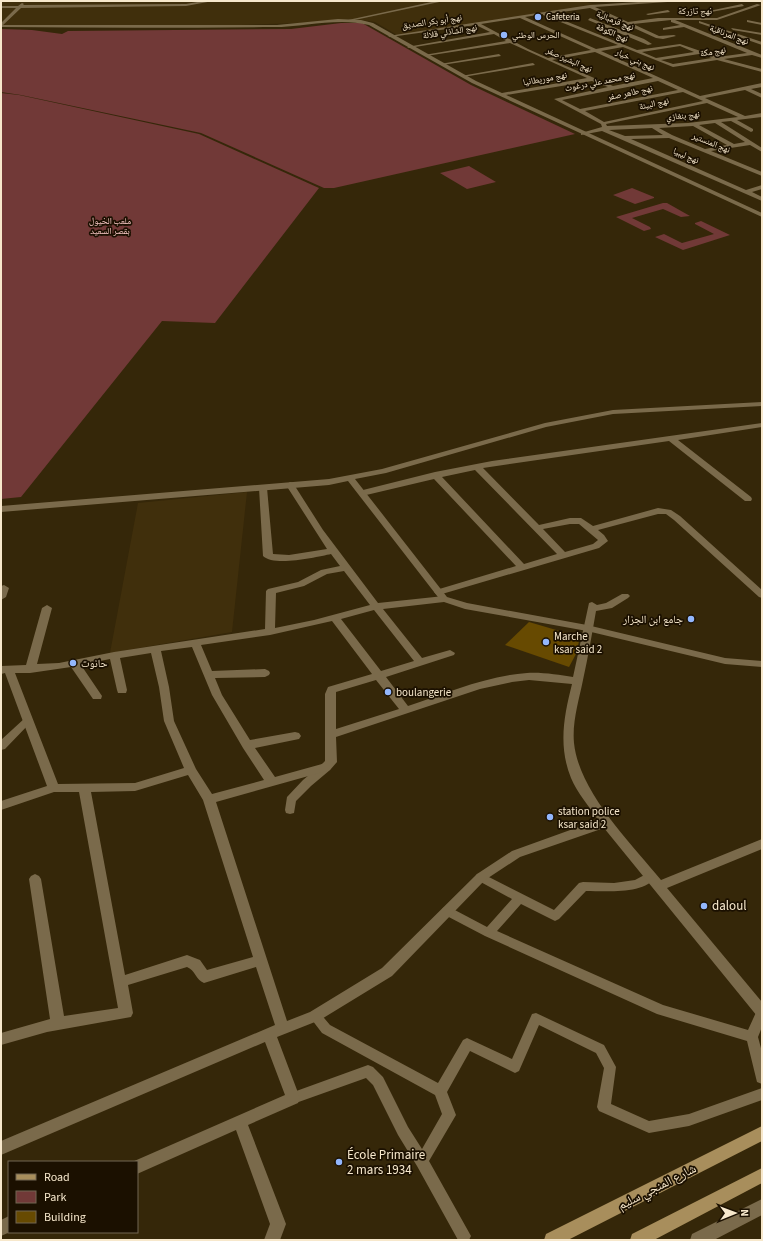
<svg xmlns="http://www.w3.org/2000/svg" width="763" height="1241" font-family="'Source Sans 3','Noto Naskh Arabic',sans-serif">
<style>
.built{fill:#402f0c}
.green{fill:#713937}
.building{fill:#674a01}
.lines{fill:none;stroke-linecap:round;stroke-linejoin:round}
.pedestrian{fill:#7a6a4b;fill-rule:evenodd}
.minor{fill:#7a6a4b;fill-rule:evenodd}
.tertiary{fill:#7a6a4b;fill-rule:evenodd}
.secondary{fill:#a88e5c;fill-rule:evenodd}
.poi-dot{fill:#93b7fd;stroke:#1b1000;stroke-width:1.5}
.labels{text-anchor:middle;dominant-baseline:central;stroke-width:3.5;stroke-linejoin:round;paint-order:stroke}
.far-street-label{font-size:9px;fill:#f7e8cc;stroke:#1b1000}
.far-poi-label{font-size:9px;fill:#f7e8cc;stroke:#1b1000;text-anchor:start}
.far-park-label{font-size:9px;fill:#fecdca;stroke:#1b1000}
.poi-label{font-size:11px;fill:#f7e8cc;stroke:#1b1000;text-anchor:start}
.near-poi-label{font-size:13px;fill:#f7e8cc;stroke:#1b1000;text-anchor:start}
.near-street-label{font-size:13px;fill:#f7e8cc;stroke:#1b1000}
</style>
<rect width="100%" height="100%" fill="#352709"/>
<path class="built" d="M1,1H435L431,2L438,1H583L596,5L397,35L375,22L355,19L300,23L241,25L115,26L1,25Z
M247,492L232,632L110,653L138,503Z"/>
<path class="green" d="M341,23H362L471,85L575,134L334,188H324L201,133L21,95L1,92V29L32,30L62,34L68,31L291,29Z
M1,93L19,95L199,134L319,188L215,323L162,321L21,497L1,499Z
M469,166L496,182L467,189L440,173Z
M632,188L654,197V198L635,204L613,195Z
M663,203H667L690,216L681,217L663,209L632,218L650,227L651,229L644,231L616,217Z
M701,221L730,235L683,250L655,237L664,234L682,243L714,234L695,224V223Z"/>
<path class="building" d="M529,622L580,637L576,654L569,667L505,645Z"/>
<g class="lines">
<path class="pedestrian" d="M28,717L31,718L33,720L31,722L5,749L1,750V740L25,718Z
M326,763L330,764L331,767L330,770L311,786L296,801L294,813L290,814L286,813L285,810L287,797L303,780L322,764Z
M650,872L654,873L656,876C646,895 604,891 586,891L559,919L555,921L521,904L497,931L663,1005L748,1030L758,1008L762,1007V1027L758,1037L762,1052V1084L757,1082L756,1078L747,1041L657,1014L485,936L443,914L441,911L443,908L447,906L451,908L487,927L512,899L477,880L475,877L477,874L481,873L554,910L579,883L583,882L614,883L635,880Z
M315,1011L319,1012L330,1025L438,1083L463,1040L467,1038L512,1059L532,1014L536,1013L604,1045L616,1067L611,1104L649,1121L689,1114L762,1088V1100L689,1126L649,1133L599,1111L597,1107L604,1068L596,1053L539,1025L519,1071L515,1073L470,1051L447,1092L456,1115L429,1161L471,1236L469,1240H458L417,1166L398,1135L373,1085L366,1078L293,1104L288,1102L287,1098L288,1094L368,1065L373,1067L383,1077L408,1127L422,1149L442,1114L435,1095L322,1033L309,1016L311,1012Z"/>
<path class="minor" d="M203,1H213L186,6L21,8L1,27V23L16,8H1V6H18L22,3L24,4L23,5L186,4Z
M436,1H444L350,21L348,20Z
M654,1H682L595,7L628,22L658,18H717L757,4L761,5L717,20H675L762,55V58L752,55L724,59L762,69V72L717,60L673,67L623,47L601,51L700,96L762,83V87L751,89L762,94V98L745,90L705,98L745,116L762,113V117L737,120L753,129V131L751,132L731,121L721,122L762,148V152L750,145L711,151L762,172V176L669,138L631,139L746,190L762,185V189L752,192L762,197V201L602,131L581,135V133L602,127L601,124L554,99L608,87L592,81L500,96V94L502,93L587,78L510,43L426,56L424,55L506,41L494,34L409,48L407,47L490,32L476,25L390,37L388,36L590,5ZM590,8L656,38L663,39L676,36L674,35L659,36L633,24L671,20V22L680,25L663,28V30L684,27L747,53L718,57L680,44L637,50L548,14ZM543,14V15L618,45L596,49L525,17ZM520,18L591,50L548,58L528,49L481,24ZM680,46L694,52L656,58L642,52ZM595,52L653,78L613,86L552,60ZM699,54L712,58L673,64L661,60ZM658,81L678,90L580,109L562,100ZM683,92L703,101L604,122L585,111ZM707,103L738,117L688,123L607,126L606,124ZM715,123L745,142L734,144L699,125ZM693,126L727,145L705,149L672,135L659,128ZM652,128L663,135L625,136L609,130Z
M742,4L744,6L711,12L709,11Z
M668,10L670,12L648,15L646,14Z
M590,18L644,39L652,44L648,45L588,20Z
M747,20L762,23V25L747,22Z
M699,21L762,42V45L699,23Z
M731,28L762,33V35L733,30Z
M499,54L501,56L442,65L440,64Z
M533,63L535,65L463,77L461,76Z
M762,423V427L678,440L751,497L752,499L751,501H745L669,441L483,468L539,525L570,518H581L593,526L658,508L671,510L680,516L762,590V598L759,597L674,520L666,514H658L598,530L604,535L608,541L599,548L442,594H436L434,592L436,590L516,566L434,479L362,496L358,493L359,491L435,472L492,461ZM475,470L557,554L524,564L442,477ZM570,524H579L598,540L593,544L565,552L543,529Z
M290,482L293,483L323,530L378,603L444,596L449,599L444,602L383,609L422,658L450,650L455,653L454,655L386,677L408,706C447,693 486,676 527,673C542,672 559,675 573,677L589,603L592,602L597,605L606,603L622,594H628L630,596L628,598L612,608L596,611C592,634 588,657 583,680C579,700 572,722 574,743C579,792 631,843 661,880L762,839V849L667,888L762,1002V1018L757,1016L604,828L520,857L485,880L392,976L320,1020L277,1037L300,1098L298,1103L248,1125L286,1224L280,1240H264L270,1224L236,1130L137,1174V1162H132L285,1095L265,1042L1,1155V1141L275,1025L256,967L204,983C196,980 195,970 187,967L128,985L133,1013L131,1017L47,1032L1,1045V1033L50,1019L29,879L31,876L35,874L39,876L41,879L64,1016L118,1008L79,792H54L1,810V801L47,786L5,673L1,674V666L26,665L42,608L47,605L52,608L37,664L59,663L114,652L265,629L266,591L268,589L298,582L321,570L340,566L331,554C317,557 274,567 263,556L259,488L263,485L267,488L273,554L289,555L327,549L286,485ZM344,571L370,605L314,620L275,628L276,593L304,586L327,574ZM374,610L414,661L381,671L341,619ZM332,621L372,674L328,687L325,694V761L322,764L275,777L255,748L299,739L301,736L299,733L295,732L250,740L222,695L215,678L265,677L269,675L270,673L269,671L265,669L212,671L201,645L270,635ZM192,647L212,695L243,748L264,780L212,794L196,769L174,721L169,687L161,651ZM151,653L159,687L164,721L184,768L135,783L58,784L15,673H30L71,667L93,699H101L102,696L81,665L110,659L117,690L118,693H126L127,690L120,658ZM376,680L399,709L336,729V692ZM529,680L572,684C564,716 558,746 571,778C577,793 590,807 598,820L512,851L477,874L382,968L310,1012L287,1021L216,802L330,770L337,762L336,737L480,689L512,682ZM188,775L203,800L253,957L207,970L200,960L187,955L125,975L91,792L135,791Z
M4,585L9,588L6,597L1,600V586Z
M762,1199V1215L714,1240H690L692,1234Z
M9,1216L10,1232L1,1236V1220Z"/>
<path class="tertiary" d="M338,19L361,20L373,23L476,81L762,213V217L472,83L369,25C338,17 305,27 273,27C182,28 92,28 1,27V25H277Z
M762,402V406L613,414L546,427L386,473L355,479L447,597L467,603L587,625L725,658L762,661V667L725,664L587,631L465,609L441,601L348,481L329,485L1,512V506L329,479L382,469L545,423L613,410Z"/>
<path class="secondary" d="M762,1126V1141L568,1240H544L546,1234Z
M762,1168V1183L654,1240H630L632,1234Z"/>
</g>
<g class="poi-dot">
<circle cx="538" cy="17" r="4"/>
<circle cx="504" cy="35" r="4"/>
<circle cx="691" cy="619" r="4"/>
<circle cx="546" cy="642" r="4"/>
<circle cx="73" cy="663" r="4"/>
<circle cx="388" cy="692" r="4"/>
<circle cx="550" cy="817" r="4"/>
<circle cx="704" cy="906" r="4"/>
<circle cx="339" cy="1162" r="4"/>
</g>
<g class="labels">
<g class="far-street-label">
<text x="695" y="11">نهج تازركة</text>
<text transform="translate(615 21) rotate(22)">نهج قرمبالية</text>
<text transform="translate(432 22) rotate(-8)">نهج أبو بكر الصديق</text>
<text transform="translate(450 32) rotate(-9)">نهج الشاذلي قلالة</text>
<text transform="translate(612 33) rotate(23)">نهج الكوفة</text>
<text transform="translate(729 35) rotate(21)">نهج المرناقية</text>
<text transform="translate(713 52) rotate(-9)">نهج مكة</text>
<text transform="translate(569 60) rotate(24)">نهج البشير صفر</text>
<text transform="translate(635 60) rotate(24)">نهج بني خيار</text>
<text transform="translate(545 79) rotate(-10)">نهج موريطانيا</text>
<text transform="translate(600 82) rotate(-11)">نهج محمد علي درغوث</text>
<text transform="translate(630 93) rotate(-12)">نهج طاهر صفر</text>
<text transform="translate(654 104) rotate(-12)">نهج البيئة</text>
<text transform="translate(683 116) rotate(-5)">نهج بنغازي</text>
<text transform="translate(711 143) rotate(22)">نهج المنستير</text>
<text transform="translate(686 156) rotate(23)">نهج ليبيا</text>
</g>
<g class="far-poi-label">
<text x="546" y="17">Cafeteria</text>
<text x="512" y="35">الحرس الوطني</text>
</g>
<g class="far-park-label">
<text x="110" y="221">ملعب الخيول<tspan x="110" dy="10">بقصر السعيد</tspan></text>
</g>
<g class="poi-label">
<text x="683" y="619" text-anchor="end">جامع ابن الجزار</text>
<text x="554" y="636">Marche<tspan x="554" dy="13">ksar said 2</tspan></text>
<text x="81" y="663">حانوت</text>
<text x="396" y="692">boulangerie</text>
<text x="558" y="811">station police<tspan x="558" dy="13">ksar said 2</tspan></text>
</g>
<g class="near-poi-label">
<text x="712" y="906">daloul</text>
<text x="347" y="1155">École Primaire<tspan x="347" dy="15">2 mars 1934</tspan></text>
</g>
<g class="near-street-label">
<text transform="translate(657 1187) rotate(-27)">شارع المنجي سليم</text>
</g>
</g>
<rect width="763" height="1241" fill="none" stroke="#f7e8cc" stroke-width="4"/>
<rect x="8" y="1161" width="130" height="72" fill="#1b1000" stroke="#736652"/>
<rect x="16" y="1174" width="20" height="6" fill="#a88e5c" stroke="#736652"/>
<text x="44" y="1181" font-size="12" fill="#f7e8cc">Road</text>
<rect x="16" y="1191" width="20" height="12" fill="#713937" stroke="#736652"/>
<text x="44" y="1201" font-size="12" fill="#f7e8cc">Park</text>
<rect x="16" y="1211" width="20" height="12" fill="#674a01" stroke="#736652"/>
<text x="44" y="1221" font-size="12" fill="#f7e8cc">Building</text>
<g transform="translate(735 1213) rotate(89)" stroke="#1b1000" stroke-width="3" paint-order="stroke">
<path d="M0-3L7 15L0 10L-7 15Z" fill="#f7e8cc"/>
<text y="-6" font-size="11" font-weight="bold" text-anchor="middle" fill="#f7e8cc">N</text>
</g>
</svg>
